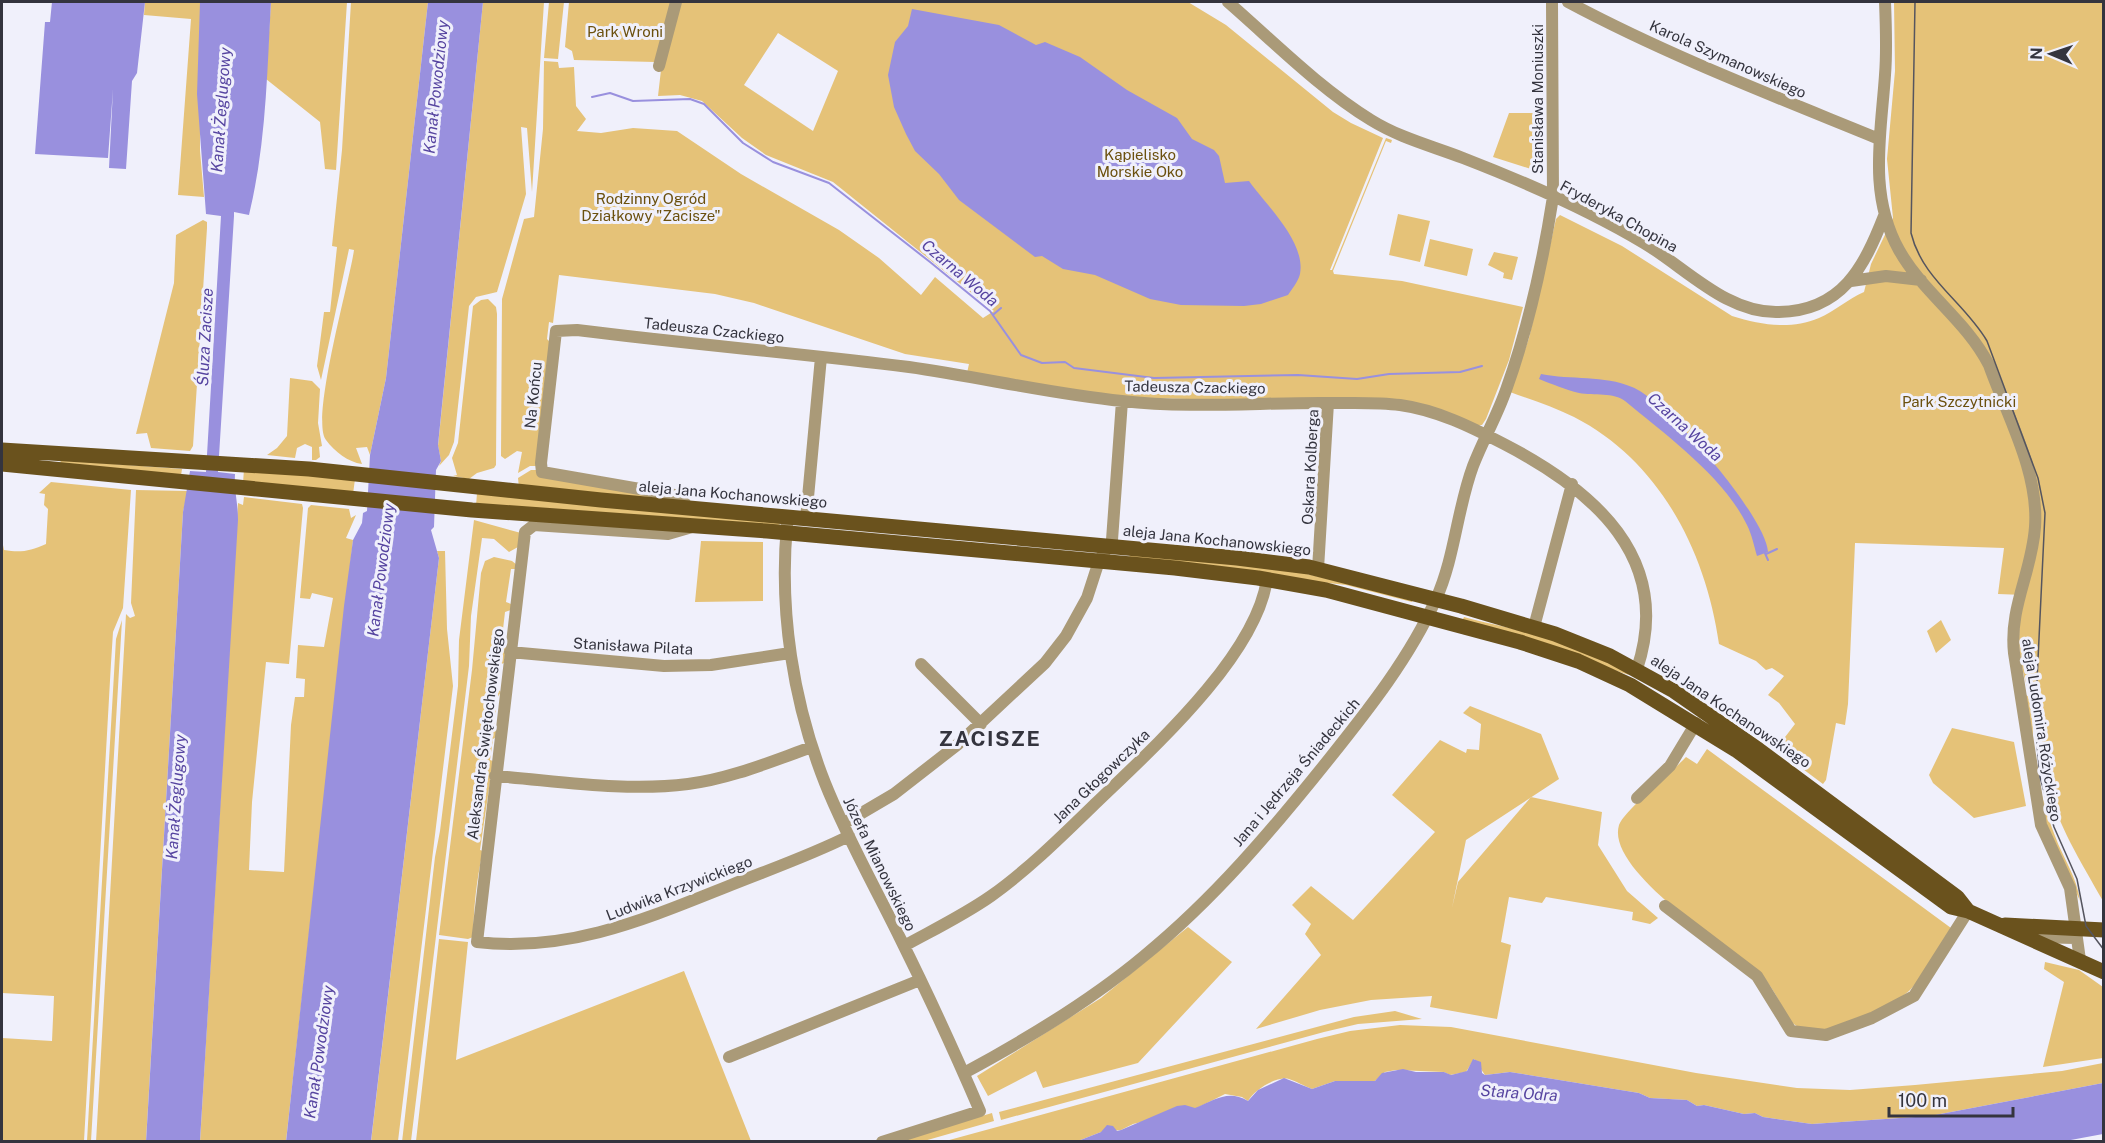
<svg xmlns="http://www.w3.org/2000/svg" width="2105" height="1143" font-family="'Public Sans',sans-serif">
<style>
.green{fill:#e5c278;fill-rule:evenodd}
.water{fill:#9990de}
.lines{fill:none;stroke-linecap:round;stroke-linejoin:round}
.stream{stroke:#9990de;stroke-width:2}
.minor{stroke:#aa9a78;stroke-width:12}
.major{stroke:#6a521d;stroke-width:15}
.tram{stroke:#55555f;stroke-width:1.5}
.labels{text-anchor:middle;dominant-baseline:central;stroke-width:6;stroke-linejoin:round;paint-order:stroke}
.park-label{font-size:15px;fill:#6b500e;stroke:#f0f0fb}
.street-label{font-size:15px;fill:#34343e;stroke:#f0f0fb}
.water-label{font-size:16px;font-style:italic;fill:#5644a0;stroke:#f0f0fb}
.district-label{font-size:21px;font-weight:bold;letter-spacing:1.5px;fill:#34343e;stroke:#f0f0fb}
</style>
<rect width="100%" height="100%" fill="#f0f0fb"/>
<path class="green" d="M145,2H200V151L204,197L178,195L191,19L144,15Z
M271,2H347L336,170L325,169L320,122L266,79Z
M351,2H428L386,378L370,455L367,447L356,448L362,464C348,462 335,452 326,440C310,420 350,280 354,250L349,249L321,380L317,366L324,312H330L337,247L332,246L342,150Z
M483,2H544L532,192L527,128L521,127L526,194L497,292L476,297L469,306L454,442L449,455L439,466L441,461L438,446Z
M549,2H564L558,59L544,58Z
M569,2H673L655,62L574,60L572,51L565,47Z
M681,2H1188L1226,25L1333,112L1351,123L1383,138L1330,270H1332L1386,138L1392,140L1391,143L1386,141L1333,271L1334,274L1402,281L1523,307L1509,360L1486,419L1482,425H1476L1425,406L1119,397L967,373L969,364L905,354L754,303L715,294L559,275L553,323L549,322L547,339L550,342L537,466H530L518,473L522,452L517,451L505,459L501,456L502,299L524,219L534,217L543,129L544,61L558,62L559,68L574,67L576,106L586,119L577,131L601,133L633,128L677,131L741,174L839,230L879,258L921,295L935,277L983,318L994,311L833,182L766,155L742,138L702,101L680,95L658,96L661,70ZM778,33L838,71L813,131L744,85Z
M1894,2H2103V901C2081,862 2057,824 2046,780C2041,756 2042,730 2041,706L2034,702C2029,745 2039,795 2055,836C2063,858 2077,877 2080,901L2044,819L2024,693L2032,700C2017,662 2016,635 2024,595L1998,594L2004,548L1855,543L1848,704L1845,725L1836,723L1826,780L1823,784L1776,749L1795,724L1779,703L1768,695L1784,676L1772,668L1766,670L1756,661L1719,644C1706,552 1660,461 1574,417C1554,407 1532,400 1510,392L1529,338L1556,219L1560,215L1622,246L1732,316C1761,325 1790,330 1819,318C1835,311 1848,299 1864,292L1871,264L1893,218L1887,159L1895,71Z
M1509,113H1537L1538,166L1534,170L1493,157Z
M1398,214L1430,221L1420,262L1389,255Z
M203,220L207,222V228L193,446L190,451L151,448L147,433L136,434L174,283L176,235Z
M1430,239L1473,249L1467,276L1424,266Z
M1494,252L1518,257L1512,280L1503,278L1504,273L1488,265Z
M488,299L496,307L497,314L496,465L494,468L477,473L469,479L453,476L457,475L452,458L458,443L473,306L481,300Z
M290,378L312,381L320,389L318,423L322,446L319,447L320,457L316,460H312V447L305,444L297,448L295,458L267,455L277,448L287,436Z
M61,460L182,469L181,476L60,464Z
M244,469L355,479L353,494L243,483Z
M531,470H538L675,499L519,488L518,478Z
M51,482L131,490L123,608L113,632L111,663L84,1141H2V1038L52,1041L54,996L2,993V540L4,550C21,553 30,551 46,544L48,509L44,505L45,494L39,493Z
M136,490L188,491L183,512L146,1141L96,1142L126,614L130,618L135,616L131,603Z
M477,493L783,523L776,526L476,506Z
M244,497L302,504L303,508L289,664L266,662L252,802L249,870L284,872L291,725L295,697H304L305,679L296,678L298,645L324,647L333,598L312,593L310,599L300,598L308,508L311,505L349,509L351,518L356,515L346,538L353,540L286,1141L200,1142L238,503L243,505Z
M474,520L521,533L518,547L509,552L494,539L482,538L471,616L469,666L411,1141L402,1142L435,857L440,831L458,686L459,640Z
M701,541L763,542V601L695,602Z
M437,551H445L447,629L453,686L398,1141L371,1142L439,558Z
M1130,553L1282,568L1413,599L1412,602L1346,585L1129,560Z
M494,557L512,561L517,565L516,569H511L506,602L511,604V610L505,612L502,638L507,642L504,663L499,665L496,688L501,692L497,698L494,727L497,729L496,737L493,739L490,760L493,761L480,850L483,851C476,882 474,906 473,937L468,939L439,935L472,670L481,573L485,561Z
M1464,617C1508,629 1599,644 1629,675L1462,621Z
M122,620L91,1141H87L116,639Z
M1941,620L1951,640L1936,653L1927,631Z
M1470,706L1541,734L1559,779L1466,840L1452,908L1458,882L1531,797L1602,812L1598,845L1627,891L1658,918L1650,924L1632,920L1633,912L1546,897L1542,903L1509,897L1501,942L1511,945L1497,1019L1430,1007L1432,996L1371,1000L1320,1010L1256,1029L1321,955L1305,934L1311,924L1292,905L1311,886L1353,920L1435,832L1392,795L1440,740L1466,753L1467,749L1479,750L1481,724L1463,713Z
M1952,728L2014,742L2026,806L1974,818L1933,783L1929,775Z
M1707,749L1951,928C1939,946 1925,975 1910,990C1896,1004 1837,1031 1817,1031C1808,1031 1798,1028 1791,1022C1782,1008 1774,988 1762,976C1732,949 1605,871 1619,825C1624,811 1672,772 1686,757L1697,764Z
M1188,927L1232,962L1138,1063L1043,1088L1036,1071L988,1096L977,1076L1101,998Z
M439,939L468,942L456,1060L684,971L751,1141H416Z
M2045,962L2079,970L2103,987V1058L2043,1067L2064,982L2044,969Z
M1395,1011L1422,1019L1358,1024L1324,1032L1001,1120L999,1112L1354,1017Z
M1400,1025L1451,1027L1696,1073L1797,1088L1850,1090L1915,1085L2062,1071L2103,1063V1083L1930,1116L1812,1124L1763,1117L1755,1113L1744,1114L1704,1105L1697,1106L1687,1100L1650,1098L1639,1093L1510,1072L1485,1075L1474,1059L1466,1072L1450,1075L1444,1072L1396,1070L1385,1072L1375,1081H1335L1312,1089C1304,1086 1296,1081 1289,1079C1276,1076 1254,1090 1248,1101L1242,1097L1225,1094L1195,1109L1133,1124L1121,1130L1101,1132L1078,1141L942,1142L1317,1039L1350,1031Z
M992,1113L994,1121L924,1141L894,1142Z"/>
<path class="water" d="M52,2H145L137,73L132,81L126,169L109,168L113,89L108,158L35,154L45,22H50Z
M200,2H271C267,74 266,145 249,215L234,212V216L218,472L235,474C234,491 238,503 238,520L200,1141L146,1142L183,512L190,471L206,472L221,216L206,214L197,94Z
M428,2H483L438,445L441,461L436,470L434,527L431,530L439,558L371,1141L286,1142L344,606L353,540L362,523L363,513L367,511L370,455L386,378Z
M912,9L999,25L1036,45L1045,42L1080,57L1127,90L1177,118L1192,139L1214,150L1219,156L1225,183L1249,181C1266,205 1306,242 1300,274C1298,282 1292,289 1288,295L1261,304L1244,306L1181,305L1150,299L1095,275L1063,269L1042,256L1035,257L959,200L939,174L915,151L906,134L894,107L888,75L895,42L908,26Z
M1541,374C1571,380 1604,375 1632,387C1666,400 1766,516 1768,552L1757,556C1754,546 1752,535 1747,525C1724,477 1666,435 1625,401C1614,392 1594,396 1579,393C1566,390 1552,384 1539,379Z
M1473,1059L1481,1062L1482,1073L1485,1075L1510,1072L1639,1093L1650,1098L1687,1100L1697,1106L1704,1105L1744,1114L1755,1113L1763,1117L1812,1124L1930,1116L2103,1083V1134L2060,1142L1078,1141L1101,1132L1107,1125L1113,1126L1117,1131L1121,1130L1177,1106L1185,1105L1195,1108C1215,1100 1228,1089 1248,1101L1258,1090L1284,1078L1312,1089L1335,1081H1375L1382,1073L1403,1069L1416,1072H1444L1451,1075L1467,1071Z"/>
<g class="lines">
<path class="stream" d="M592,97L610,93L633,101L690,99L704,104L743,143L773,162L829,183L930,262L990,311L1021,355L1042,363L1065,362L1074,368L1154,378L1298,375L1357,379L1389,374L1460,372L1482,366
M994,314L1001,308
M1764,551L1768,560
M1766,554L1777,549"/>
<path class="minor" d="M1228,2C1274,42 1319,88 1371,120C1400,138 1432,146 1463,158C1525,182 1587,209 1644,243C1686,268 1727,314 1779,312C1842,311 1864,267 1884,216
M1568,2C1667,55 1774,96 1879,139
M1885,2C1886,26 1887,51 1885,75C1881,135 1868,194 1899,250C1923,293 1966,320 1989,365C2007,416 2039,472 2035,527C2032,572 2009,607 2014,653L2041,825L2070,888L2080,960
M659,66L676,2
M1851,281L1886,276L1921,280
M688,508L680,496L542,472L541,463L556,331L577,330C687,344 798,353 909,367C980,377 1051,394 1122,401C1192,409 1263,402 1332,403C1355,403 1378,402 1400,405C1437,410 1471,427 1504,444C1593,490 1674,558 1637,669
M806,519L821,357
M787,525C779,611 793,702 825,783C846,836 875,887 900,938C928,994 955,1053 980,1111L882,1142
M692,527L668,534L534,525L525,532L477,942C569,953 648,918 731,885C771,869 811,855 849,836
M1318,569L1328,403
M1534,627L1572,484
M510,652L664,666L711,665L790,653
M921,664L981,724
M495,776C559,781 625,792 688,784C730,779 772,761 812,747
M1637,798L1670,766L1696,723
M843,824L894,794L957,745L1045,663L1066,636L1087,598L1099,561L1112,540L1122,401
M1665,906L1757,976L1791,1031L1826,1035L1872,1018L1914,996L1968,911
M2032,937L2075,938
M904,946C933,930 964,915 991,896C1029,869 1064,834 1097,802C1152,749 1256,656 1267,579
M729,1057L920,980
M964,1073C1027,1039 1089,1002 1144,956C1214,899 1273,829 1329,759C1369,709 1410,657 1436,599C1455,557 1457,509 1473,466C1483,440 1497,416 1506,390C1528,329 1543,261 1553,197L1552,2"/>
<path class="major" d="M2,450L309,469L601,500L1237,558L1309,567L1461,606L1555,634L1610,656L1674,691L1759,750L1957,897L1968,911
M2,464L472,510L767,531L1175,568L1258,578L1326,590L1520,642L1578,661L1630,685L1736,750L1951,907L1968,911L2104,972
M2005,925L2104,930"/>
<path class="tram" d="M1915,2L1911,233C1922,279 1964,302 1987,341L2038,478L2045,513L2035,722L2040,777L2054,827L2077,879L2086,926L2104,950"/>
</g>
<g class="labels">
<g class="park-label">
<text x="625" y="31">Park Wroni</text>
<text x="1140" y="154">Kąpielisko<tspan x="1140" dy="17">Morskie Oko</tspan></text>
<text x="651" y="198">Rodzinny Ogród<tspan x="651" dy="17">Działkowy "Zacisze"</tspan></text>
<text x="1959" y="401">Park Szczytnicki</text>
</g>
<g class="street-label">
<text transform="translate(1728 59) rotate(24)">Karola Szymanowskiego</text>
<text transform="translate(1537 99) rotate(-90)">Stanisława Moniuszki</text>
<text transform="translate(1619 216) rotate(29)">Fryderyka Chopina</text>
<text transform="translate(714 330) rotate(6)">Tadeusza Czackiego</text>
<text transform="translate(1195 387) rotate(1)">Tadeusza Czackiego</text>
<text transform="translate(533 395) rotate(-84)">Na Końcu</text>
<text transform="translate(1310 467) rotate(-87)">Oskara Kolberga</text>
<text transform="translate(733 494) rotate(5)">aleja Jana Kochanowskiego</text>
<text transform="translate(1217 540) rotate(6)">aleja Jana Kochanowskiego</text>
<text transform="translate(633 646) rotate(3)">Stanisława Pilata</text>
<text transform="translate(1731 711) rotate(34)">aleja Jana Kochanowskiego</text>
<text transform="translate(2042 730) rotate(81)">aleja Ludomira Różyckiego</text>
<text transform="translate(485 734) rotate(-83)">Aleksandra Świętochowskiego</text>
<text transform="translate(1296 772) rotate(-50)">Jana i Jędrzeja Śniadeckich</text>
<text transform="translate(1101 776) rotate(-44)">Jana Głogowczyka</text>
<text transform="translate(880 864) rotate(64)">Józefa Mianowskiego</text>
<text transform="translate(679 888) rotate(-21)">Ludwika Krzywickiego</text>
</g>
<g class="water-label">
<text transform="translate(436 87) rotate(-84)">Kanał Powodziowy</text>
<text transform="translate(221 110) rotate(-86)">Kanał Żeglugowy</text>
<text transform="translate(960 273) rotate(40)">Czarna Woda</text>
<text transform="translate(205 337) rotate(-87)">Śluza Zacisze</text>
<text transform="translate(1685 427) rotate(42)">Czarna Woda</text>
<text transform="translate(381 570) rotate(-83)">Kanał Powodziowy</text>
<text transform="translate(176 797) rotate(-86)">Kanał Żeglugowy</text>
<text transform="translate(319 1052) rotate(-82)">Kanał Powodziowy</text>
<text transform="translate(1519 1093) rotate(4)">Stara Odra</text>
</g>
<g class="district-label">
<text x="990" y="738">ZACISZE</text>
</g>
</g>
<rect width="2105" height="1143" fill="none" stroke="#34343e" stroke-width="6"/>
<g transform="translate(2051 54) rotate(272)" stroke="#f0f0fb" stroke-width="4.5" paint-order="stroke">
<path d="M0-4.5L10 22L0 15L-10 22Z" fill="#34343e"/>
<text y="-9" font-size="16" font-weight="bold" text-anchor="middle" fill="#34343e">N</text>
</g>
<path d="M1889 1107v9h124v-9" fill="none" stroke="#34343e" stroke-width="3"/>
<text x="1898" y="1107" font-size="18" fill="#34343e" stroke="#f0f0fb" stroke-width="4.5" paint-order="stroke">100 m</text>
</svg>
